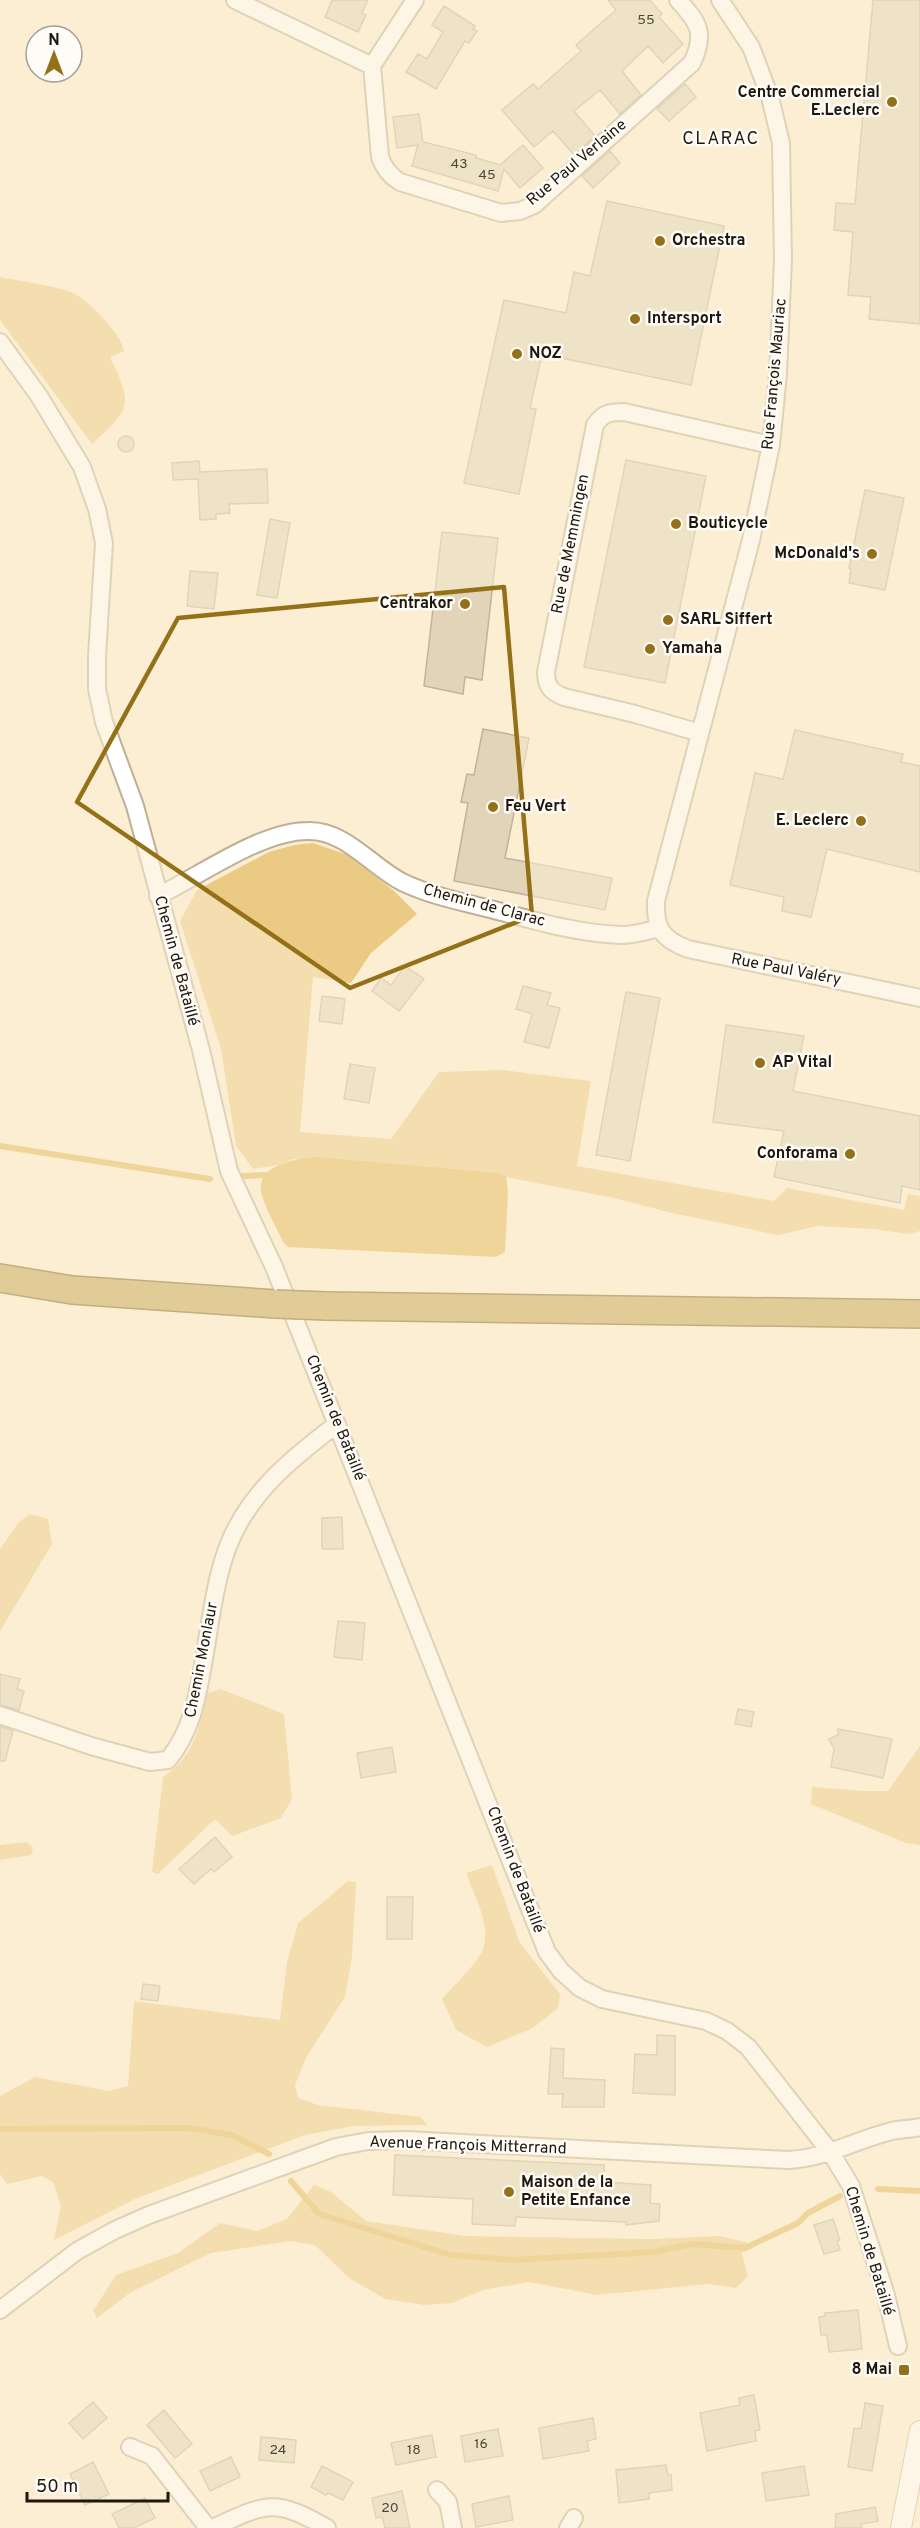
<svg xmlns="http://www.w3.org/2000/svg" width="920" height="2528" font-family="Overpass,sans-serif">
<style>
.green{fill:#ebca84}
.water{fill:#e0b554}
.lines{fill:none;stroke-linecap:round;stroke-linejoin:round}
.stream{stroke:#e0b554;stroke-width:6}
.building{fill:#e1d4b9;stroke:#c0b399;stroke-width:1.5}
.minor-casing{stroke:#bdb096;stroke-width:20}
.tertiary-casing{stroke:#bdb096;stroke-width:22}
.trunk-casing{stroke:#7c601a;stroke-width:30}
.minor{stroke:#fff;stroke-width:16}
.tertiary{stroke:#fff;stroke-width:20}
.trunk{stroke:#c09f4c;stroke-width:27}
.trunk-bridge-casing{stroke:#7c601a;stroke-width:30;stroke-linecap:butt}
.trunk-bridge{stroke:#c09f4c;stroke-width:27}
.marked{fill:none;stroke:#947119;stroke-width:4.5;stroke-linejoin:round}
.poi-dot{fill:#947119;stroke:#fffcf7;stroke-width:2}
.labels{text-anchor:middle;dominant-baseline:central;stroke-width:5;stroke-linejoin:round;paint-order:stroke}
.number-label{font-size:14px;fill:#4d4739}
.poi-label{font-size:16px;font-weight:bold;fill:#1c180e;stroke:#fffcf7;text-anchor:start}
.street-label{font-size:16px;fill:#1c180e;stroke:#fffcf7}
.neighbourhood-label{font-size:18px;letter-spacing:1.5px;fill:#1c180e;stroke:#fffcf7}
</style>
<rect width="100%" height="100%" fill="#fbeed3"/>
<path class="green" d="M0,277C18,281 58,286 73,293C89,301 122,334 124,351L110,357C134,406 130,409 92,444L0,320Z
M313,843L348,855L393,890L417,914L371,953L351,983L313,977L300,1132L391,1139L439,1072L502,1070L591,1081L577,1166L774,1201L787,1188L904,1210L908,1194L920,1196V1231L909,1234L873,1229L818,1226L778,1235L672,1213L614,1198L506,1177L499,1173L293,1159L278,1165L253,1169L236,1146L221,1049L180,921L197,890L269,852L294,845Z
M30,1514L48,1519L52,1544L0,1631V1549L19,1522Z
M221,1689L284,1714L292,1799L281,1818L232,1836L215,1819L158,1874L152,1872L163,1777C196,1755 198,1729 207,1693Z
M920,1746V1845L906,1843L811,1804L812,1787L863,1791H888Z
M27,1842L33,1848L31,1855L0,1860V1845Z
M492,1865L520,1943L560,1994L558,2008L533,2028L487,2047L456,2030L442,1999C454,1985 470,1971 480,1955C495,1931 474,1896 466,1873Z
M348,1881L356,1882L352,1957L345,1997L307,2056L295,2085L298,2098L318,2105L421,2117L427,2125L354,2126L305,2135L137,2198L54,2240L61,2206L53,2182L42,2176L7,2184L0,2174V2096L35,2077L109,2091L128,2086L134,2001L280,2020L287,1962L298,1923Z
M314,2185L331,2192L366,2221L465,2236L652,2239L720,2236L749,2243L754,2247L742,2253L748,2276L736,2288L708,2284L597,2295L529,2282L483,2290L452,2303L424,2305L385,2299L349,2278L315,2245L291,2241L211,2253L131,2292L97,2318L93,2311L116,2275L178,2253L220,2223L257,2231L287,2219Z"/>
<path class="water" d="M315,1157L499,1173L506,1177L508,1192L505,1252L496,1257L288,1247L283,1242C277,1228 263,1205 261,1190C258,1164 297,1159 315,1157Z"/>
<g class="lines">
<path class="stream" d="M0,1146L210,1179
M243,1176L265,1175
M0,2129L188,2128L232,2135L269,2154
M291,2181L319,2214L451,2255L513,2260L654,2252L692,2244L745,2248L798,2223L808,2213L840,2196
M878,2189L920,2191"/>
</g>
<path class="building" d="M332,0H368L362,13L366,15L358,32L325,17Z
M608,0H650L662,14L659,17L683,44L663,63L648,46L622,71L641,95L620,114L600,90L574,111L595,136L574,155L553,131L534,147L502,110L533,84L538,89L581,51L576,45L616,10Z
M873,0H920V324L869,319L871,297L848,295L853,232L834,230L836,203L855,204Z
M444,6L475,26L473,29L477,31L469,43L465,41L436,89L406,72L418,54L427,59L443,32L432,25Z
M685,84L696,97L669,121L657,109Z
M419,114L423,142L476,155V158L500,165L523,145L543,168L520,188L504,169L498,191L412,166L418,145L397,148L393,117Z
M610,151L620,163L593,188L582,176Z
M607,201L724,226L691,385L542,354L530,408L536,409L519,494L464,483L504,300L566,313L574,272L590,276Z
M118 444a8 8 0 1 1 16 0a8 8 0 1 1-16 0Z
M626,460L706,476L665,683L584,667Z
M199,461L200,472L267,469L268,503L229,504L230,513L216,514V519L200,520L198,479L173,480L172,463Z
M865,490L904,498L885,590L849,583L851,569L849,568Z
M270,519L290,523L277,598L257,595Z
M442,532L498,538L482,680L465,677L463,694L424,686Z
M190,571L218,573L214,609L187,606Z
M483,729L529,738L505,858L612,878L605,910L454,881L468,803L461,802L467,774L474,775Z
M795,730L903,754L901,762L920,766V872L827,849L811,917L782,911L784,897L730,885L755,773L783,779Z
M405,966L424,979L399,1011L372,991L381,978L391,985Z
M523,986L551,993L547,1005L560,1008L549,1048L524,1042L532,1014L516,1009Z
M626,992L660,998L630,1161L596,1155Z
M322,996L345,999L342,1024L319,1021Z
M726,1025L804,1036L793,1091L920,1116V1190L902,1186L900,1203L774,1177L784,1131L713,1122Z
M350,1064L375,1068L369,1103L344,1099Z
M342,1517L343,1549H322V1518Z
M338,1621L365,1623L362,1660L334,1657Z
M0,1674L20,1679L17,1689L24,1691L19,1710L0,1705Z
M738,1709L754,1712L751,1727L735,1724Z
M0,1726L13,1731L5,1761H0Z
M838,1729L892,1739L883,1778L831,1767L834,1749L829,1739L838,1735Z
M392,1747L396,1772L361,1778L357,1753Z
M215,1837L232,1857L214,1872L211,1869L194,1884L179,1869Z
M387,1897H413L412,1939H387Z
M143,1984L160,1986L158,2001L141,1999Z
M657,2035L675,2036V2095L633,2093L635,2054L657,2055Z
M551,2048L564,2049L563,2078L605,2080L604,2107H562L563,2094H548Z
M395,2155L604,2165V2182L651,2185L650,2203L660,2204L659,2221L626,2225V2222L516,2217L515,2226L472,2224L473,2199L393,2195Z
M833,2219L840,2240L837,2241L840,2250L824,2254L814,2225Z
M858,2310L862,2349L829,2352L827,2335H821L819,2317L825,2316V2313Z
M754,2395L760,2430L755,2431L756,2441L707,2451L700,2413L740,2405L739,2398Z
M93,2402L107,2418L83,2439L69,2423Z
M865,2403L883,2406L872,2471L848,2467L854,2428L861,2429Z
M164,2410L192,2444L175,2458L147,2425Z
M593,2418L596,2439L587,2441L589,2451L543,2459L539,2428Z
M498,2429L503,2456L465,2462L461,2436Z
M432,2435L436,2457L396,2465L391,2443Z
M261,2437L296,2440L294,2463L259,2460Z
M231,2457L240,2477L210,2491L200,2471Z
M93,2462L109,2494L85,2505L70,2474Z
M666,2465L668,2475H671L672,2490L649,2493V2499L619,2503L616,2470Z
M322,2466L353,2482L343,2500L328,2493L326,2495L311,2487Z
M804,2466L809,2495L766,2501L762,2473Z
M402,2491L410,2528H385L382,2517L376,2518L372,2498Z
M509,2496L513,2520L476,2527L472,2504Z
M145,2498L155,2518L134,2528H119L112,2514Z
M875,2507L878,2521L861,2524L862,2528H835L836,2514Z"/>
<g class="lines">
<defs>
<path id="minor" d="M235,0L372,66L380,157C384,169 390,176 400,182L501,213L520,211L534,205L692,63C706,33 699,23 678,0
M720,0L751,47L770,97L781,143L783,260L778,374L771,445L751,540L656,901C655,929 662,939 688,949L920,998
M372,66L415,0
M0,342L39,396L82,467L97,509L104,543L97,656V689L104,722L135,806L201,1050L229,1171L274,1267L547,1952L561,1971L580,1988L602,1999L706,2021L727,2031L748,2047L831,2153L851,2186L886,2295L898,2346
M700,733L635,714L564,697C551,692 546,686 546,672L595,425C603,413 610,412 624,412L771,445
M158,896C201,875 261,831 308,831C345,830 371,866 402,882C431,896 463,902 494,910C536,921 579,934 623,935C635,935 647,931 659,928
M0,1715L91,1746L150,1762L168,1760C194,1728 198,1692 205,1653C211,1618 215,1582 227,1549C247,1494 292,1458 337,1424
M0,2310L77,2251L115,2230L149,2215L336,2147L368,2141L406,2140L788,2160C827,2158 855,2140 892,2131C901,2129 911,2129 920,2127
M130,2447L152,2456L208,2528
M437,2490L448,2502L453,2528
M213,2528C266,2503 275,2498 327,2528
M568,2528L574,2518"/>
<path id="tertiary" d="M901,2528L920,2431"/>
<path id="trunk" d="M0,1278L72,1290L276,1304
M326,1306L920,1314"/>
</defs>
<use href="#minor" class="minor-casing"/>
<use href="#tertiary" class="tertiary-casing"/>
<use href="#trunk" class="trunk-casing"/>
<use href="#minor" class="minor"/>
<use href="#tertiary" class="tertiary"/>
<use href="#trunk" class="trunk"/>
<defs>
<path id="trunk-bridge" d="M276,1304L326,1306"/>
</defs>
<use href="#trunk-bridge" class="trunk-bridge-casing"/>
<use href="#trunk-bridge" class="trunk-bridge"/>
</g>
<path d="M0 0H920V2528H0ZM504,587L532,916L350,988L77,802L178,618Z" fill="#fbeed3" fill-opacity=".55" fill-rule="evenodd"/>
<path class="marked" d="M504,587L532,916L350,988L77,802L178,618Z"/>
<g class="poi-dot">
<circle cx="892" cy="102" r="6"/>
<circle cx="660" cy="241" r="6"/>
<circle cx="635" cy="319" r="6"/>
<circle cx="517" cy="354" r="6"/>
<circle cx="676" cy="524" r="6"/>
<circle cx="872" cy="554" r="6"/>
<circle cx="465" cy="604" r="6"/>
<circle cx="668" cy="620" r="6"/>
<circle cx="650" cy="649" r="6"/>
<circle cx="493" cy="807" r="6"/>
<circle cx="861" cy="821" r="6"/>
<circle cx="760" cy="1063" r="6"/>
<circle cx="850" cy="1154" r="6"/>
<circle cx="509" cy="2192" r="6"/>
<rect x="898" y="2364" width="12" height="12" rx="3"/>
</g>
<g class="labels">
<g class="number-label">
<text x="646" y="20">55</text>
<text x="459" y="164">43</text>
<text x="487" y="175">45</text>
<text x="481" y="2444">16</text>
<text x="278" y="2450">24</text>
<text x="414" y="2450">18</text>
<text x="390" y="2508">20</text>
</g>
<g class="poi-label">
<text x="880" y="93" text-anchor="end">Centre Commercial<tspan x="880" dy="18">E.Leclerc</tspan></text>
<text x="672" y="241">Orchestra</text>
<text x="647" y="319">Intersport</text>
<text x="529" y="354">NOZ</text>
<text x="688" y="524">Bouticycle</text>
<text x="860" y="554" text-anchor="end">McDonald's</text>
<text x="453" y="604" text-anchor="end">Centrakor</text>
<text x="680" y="620">SARL Siffert</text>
<text x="662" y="649">Yamaha</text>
<text x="505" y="807">Feu Vert</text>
<text x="849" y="821" text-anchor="end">E. Leclerc</text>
<text x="772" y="1063">AP Vital</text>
<text x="838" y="1154" text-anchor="end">Conforama</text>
<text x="521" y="2183">Maison de la<tspan x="521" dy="18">Petite Enfance</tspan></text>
<text x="892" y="2370" text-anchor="end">8 Mai</text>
</g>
<g class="street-label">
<text transform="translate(577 163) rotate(-40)">Rue Paul Verlaine</text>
<text transform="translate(775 374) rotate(-85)">Rue François Mauriac</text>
<text transform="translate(571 544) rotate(-79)">Rue de Memmingen</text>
<text transform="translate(484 906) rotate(15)">Chemin de Clarac</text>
<text transform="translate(176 961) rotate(75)">Chemin de Bataillé</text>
<text transform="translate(786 970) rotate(11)">Rue Paul Valéry</text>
<text transform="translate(335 1418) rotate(68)">Chemin de Bataillé</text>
<text transform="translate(202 1660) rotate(-79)">Chemin Monlaur</text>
<text transform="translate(515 1870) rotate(69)">Chemin de Bataillé</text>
<text transform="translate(468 2146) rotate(2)">Avenue François Mitterrand</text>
<text transform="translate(869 2251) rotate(73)">Chemin de Bataillé</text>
</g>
<g class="neighbourhood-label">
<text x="721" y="139">CLARAC</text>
</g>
</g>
<g transform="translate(54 54)"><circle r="28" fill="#fffcf7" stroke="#a4a19a" stroke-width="1.5"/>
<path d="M0-4.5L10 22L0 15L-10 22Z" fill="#947119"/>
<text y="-9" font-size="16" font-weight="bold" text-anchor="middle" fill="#1c180e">N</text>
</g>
<path d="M27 2492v9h141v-9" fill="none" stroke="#1c180e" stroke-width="3"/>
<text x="36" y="2492" font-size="18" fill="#1c180e" stroke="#fffcf7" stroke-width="4.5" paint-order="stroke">50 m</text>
</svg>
